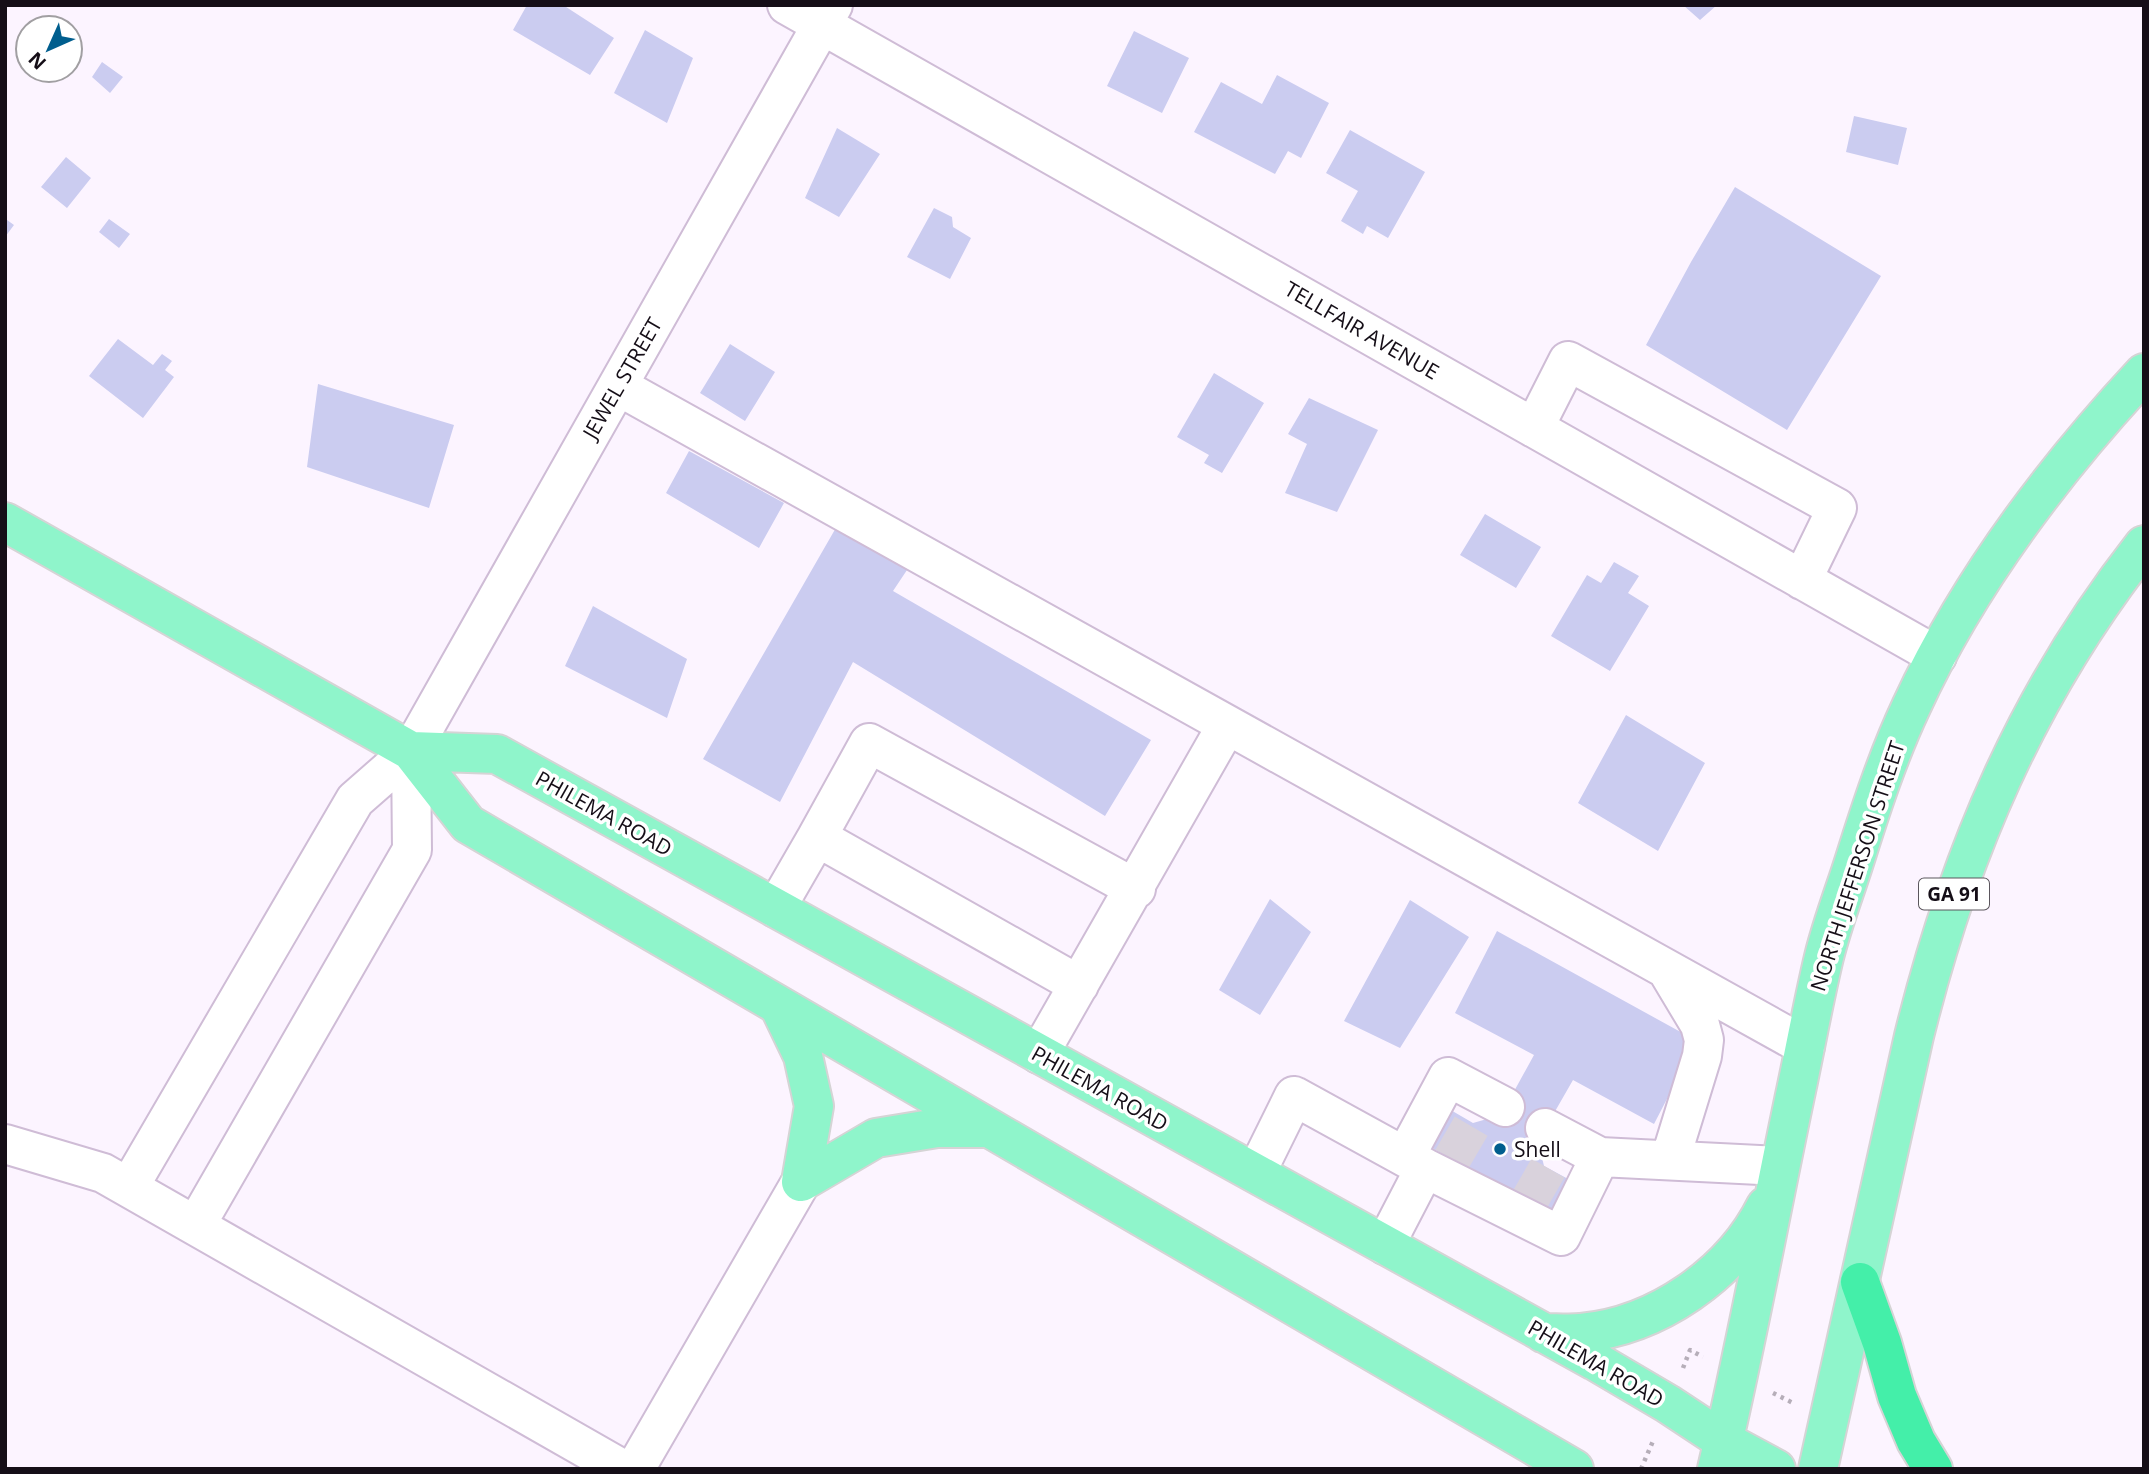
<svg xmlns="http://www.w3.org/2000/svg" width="2149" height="1474" font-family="'Open Sans',sans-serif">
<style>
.building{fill:#cbccf0}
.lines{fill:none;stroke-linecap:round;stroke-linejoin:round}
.minor-tunnel{stroke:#d9d2dc;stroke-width:38;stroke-dasharray:38 19;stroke-linecap:butt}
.minor-casing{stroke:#cfbcd6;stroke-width:42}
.major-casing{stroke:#d5d4d5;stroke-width:42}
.highway-casing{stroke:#d5d4d5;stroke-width:42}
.path{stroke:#b6aeb9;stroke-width:4.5;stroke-dasharray:3.5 5;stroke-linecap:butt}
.minor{stroke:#fff;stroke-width:38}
.major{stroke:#8ff5cb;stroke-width:38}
.highway{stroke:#44efa9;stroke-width:38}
.poi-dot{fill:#005e8e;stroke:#fff;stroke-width:2.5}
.labels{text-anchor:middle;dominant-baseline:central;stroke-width:7;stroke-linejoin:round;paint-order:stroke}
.shield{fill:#fff;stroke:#5b565d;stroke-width:2}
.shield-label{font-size:19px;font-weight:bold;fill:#150e17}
.street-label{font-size:21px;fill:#150e17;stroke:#fff}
.poi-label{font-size:21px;fill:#150e17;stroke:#fff;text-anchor:start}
</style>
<rect width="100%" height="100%" fill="#fcf4ff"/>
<path class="building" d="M527,5H563L614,38L590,75L513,30Z
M1683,5H1717L1700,20Z
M645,30L693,58L667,123L614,93Z
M1134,31L1189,58L1162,113L1107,86Z
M102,62L123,77L110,93L92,77Z
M1277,75L1329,103L1301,158L1288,151L1275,174L1194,132L1221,82L1262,104Z
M1854,116L1907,128L1898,165L1846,152Z
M837,128L880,154L839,217L805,198Z
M1350,130L1425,172L1388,238L1367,226L1363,234L1341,221L1358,191L1326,173Z
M66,157L91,178L67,208L41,187Z
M1735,187L1881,276L1787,430L1646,345L1691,262Z
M934,208L952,217L953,227L971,238L950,279L907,257Z
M109,219L130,234L119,248L99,232Z
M7,220L14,225L5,237V221Z
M118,339L153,365L162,354L172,361L165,370L174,377L143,418L89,376Z
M730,344L775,372L745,421L700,393Z
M1214,373L1264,403L1222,473L1204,463L1209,455L1177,437Z
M318,384L454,425L429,508L307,467Z
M1309,398L1378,430L1337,512L1285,493L1307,444L1288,434Z
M689,451L784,503L759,548L666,493Z
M1485,514L1541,547L1516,588L1460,555Z
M841,519L911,564L893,591L1151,740L1105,816L853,662L780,802L703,759Z
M1614,562L1639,576L1628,593L1649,606L1610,671L1551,636L1587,575L1601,583Z
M593,606L687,659L667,718L565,666Z
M1626,715L1705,763L1658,851L1578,803Z
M1270,899L1311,932L1260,1015L1219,990Z
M1410,900L1469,937L1400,1048L1344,1021Z
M1497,931L1697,1041L1654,1124L1573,1080L1538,1141L1544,1166L1570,1180L1552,1214L1425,1144L1449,1109L1473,1123L1501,1115L1534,1055L1455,1013Z"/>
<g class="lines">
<path class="minor-tunnel" d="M1452,1159L1473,1123
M1529,1201L1548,1168"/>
<defs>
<path id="minor" d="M787,5L1937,656
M618,386L1805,1046
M1534,428L1568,361L1837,508L1802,580
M776,908L817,837
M1667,970L1700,1025L1704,1040L1702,1056L1670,1160
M1079,985L817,837L869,743L1136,889
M1039,1054L1227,725
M5,1144L103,1173L622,1469
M1600,1157L1780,1166
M1425,1168L1561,1236L1600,1157L1545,1128
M1256,1173L1294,1096L1405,1157
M129,1187L355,800L411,751L833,5
M196,1225L412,850L411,751
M1385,1245L1425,1168L1405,1157L1448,1077L1505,1107
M635,1469L801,1182"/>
<path id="major" d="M5,522L411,751L468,824L1574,1469
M411,751L497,754L1595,1361L1668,1404L1724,1441L1776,1469
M779,1006L803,1056L814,1106L801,1182
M801,1182L876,1138L937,1128H988
M1543,1333C1556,1333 1569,1334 1581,1333C1657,1326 1732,1274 1766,1206
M1717,1469C1747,1342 1770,1214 1797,1086C1806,1043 1814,999 1824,957C1832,924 1845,891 1855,859C1871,808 1888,756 1911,707C1968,583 2052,472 2144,373
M1818,1469L1914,1036C1959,854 2027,694 2144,545"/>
<path id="highway" d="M1860,1282L1882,1343L1897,1396L1916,1441L1933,1469"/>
</defs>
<use href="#minor" class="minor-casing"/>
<use href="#major" class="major-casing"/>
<use href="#highway" class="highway-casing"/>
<path class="path" d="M1683,1368L1690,1350L1703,1357
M1773,1393L1793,1403
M1641,1469L1653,1441"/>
<use href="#minor" class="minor"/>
<use href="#major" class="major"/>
<use href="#highway" class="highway"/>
</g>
<circle class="poi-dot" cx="1500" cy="1149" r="7"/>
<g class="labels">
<rect class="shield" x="1919" y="878.5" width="70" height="31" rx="5"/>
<g class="shield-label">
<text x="1954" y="894">GA 91</text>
</g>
<g class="street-label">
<text transform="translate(1362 330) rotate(30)">TELLFAIR AVENUE</text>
<text transform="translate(622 378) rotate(-60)">JEWEL STREET</text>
<text transform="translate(604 813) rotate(29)">PHILEMA ROAD</text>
<text transform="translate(1857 866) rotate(-72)">NORTH JEFFERSON STREET</text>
<text transform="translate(1100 1088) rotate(29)">PHILEMA ROAD</text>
<text transform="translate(1596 1363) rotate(30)">PHILEMA ROAD</text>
</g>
<g class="poi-label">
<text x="1514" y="1149">Shell</text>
</g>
</g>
<rect width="2149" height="1474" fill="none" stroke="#150e17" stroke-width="14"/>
<g transform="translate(49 49) rotate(225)"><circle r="33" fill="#ffffff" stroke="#a19fa2" stroke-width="2"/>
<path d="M0-5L12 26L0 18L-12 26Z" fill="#005e8e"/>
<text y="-10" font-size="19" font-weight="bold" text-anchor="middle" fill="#150e17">N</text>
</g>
</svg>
